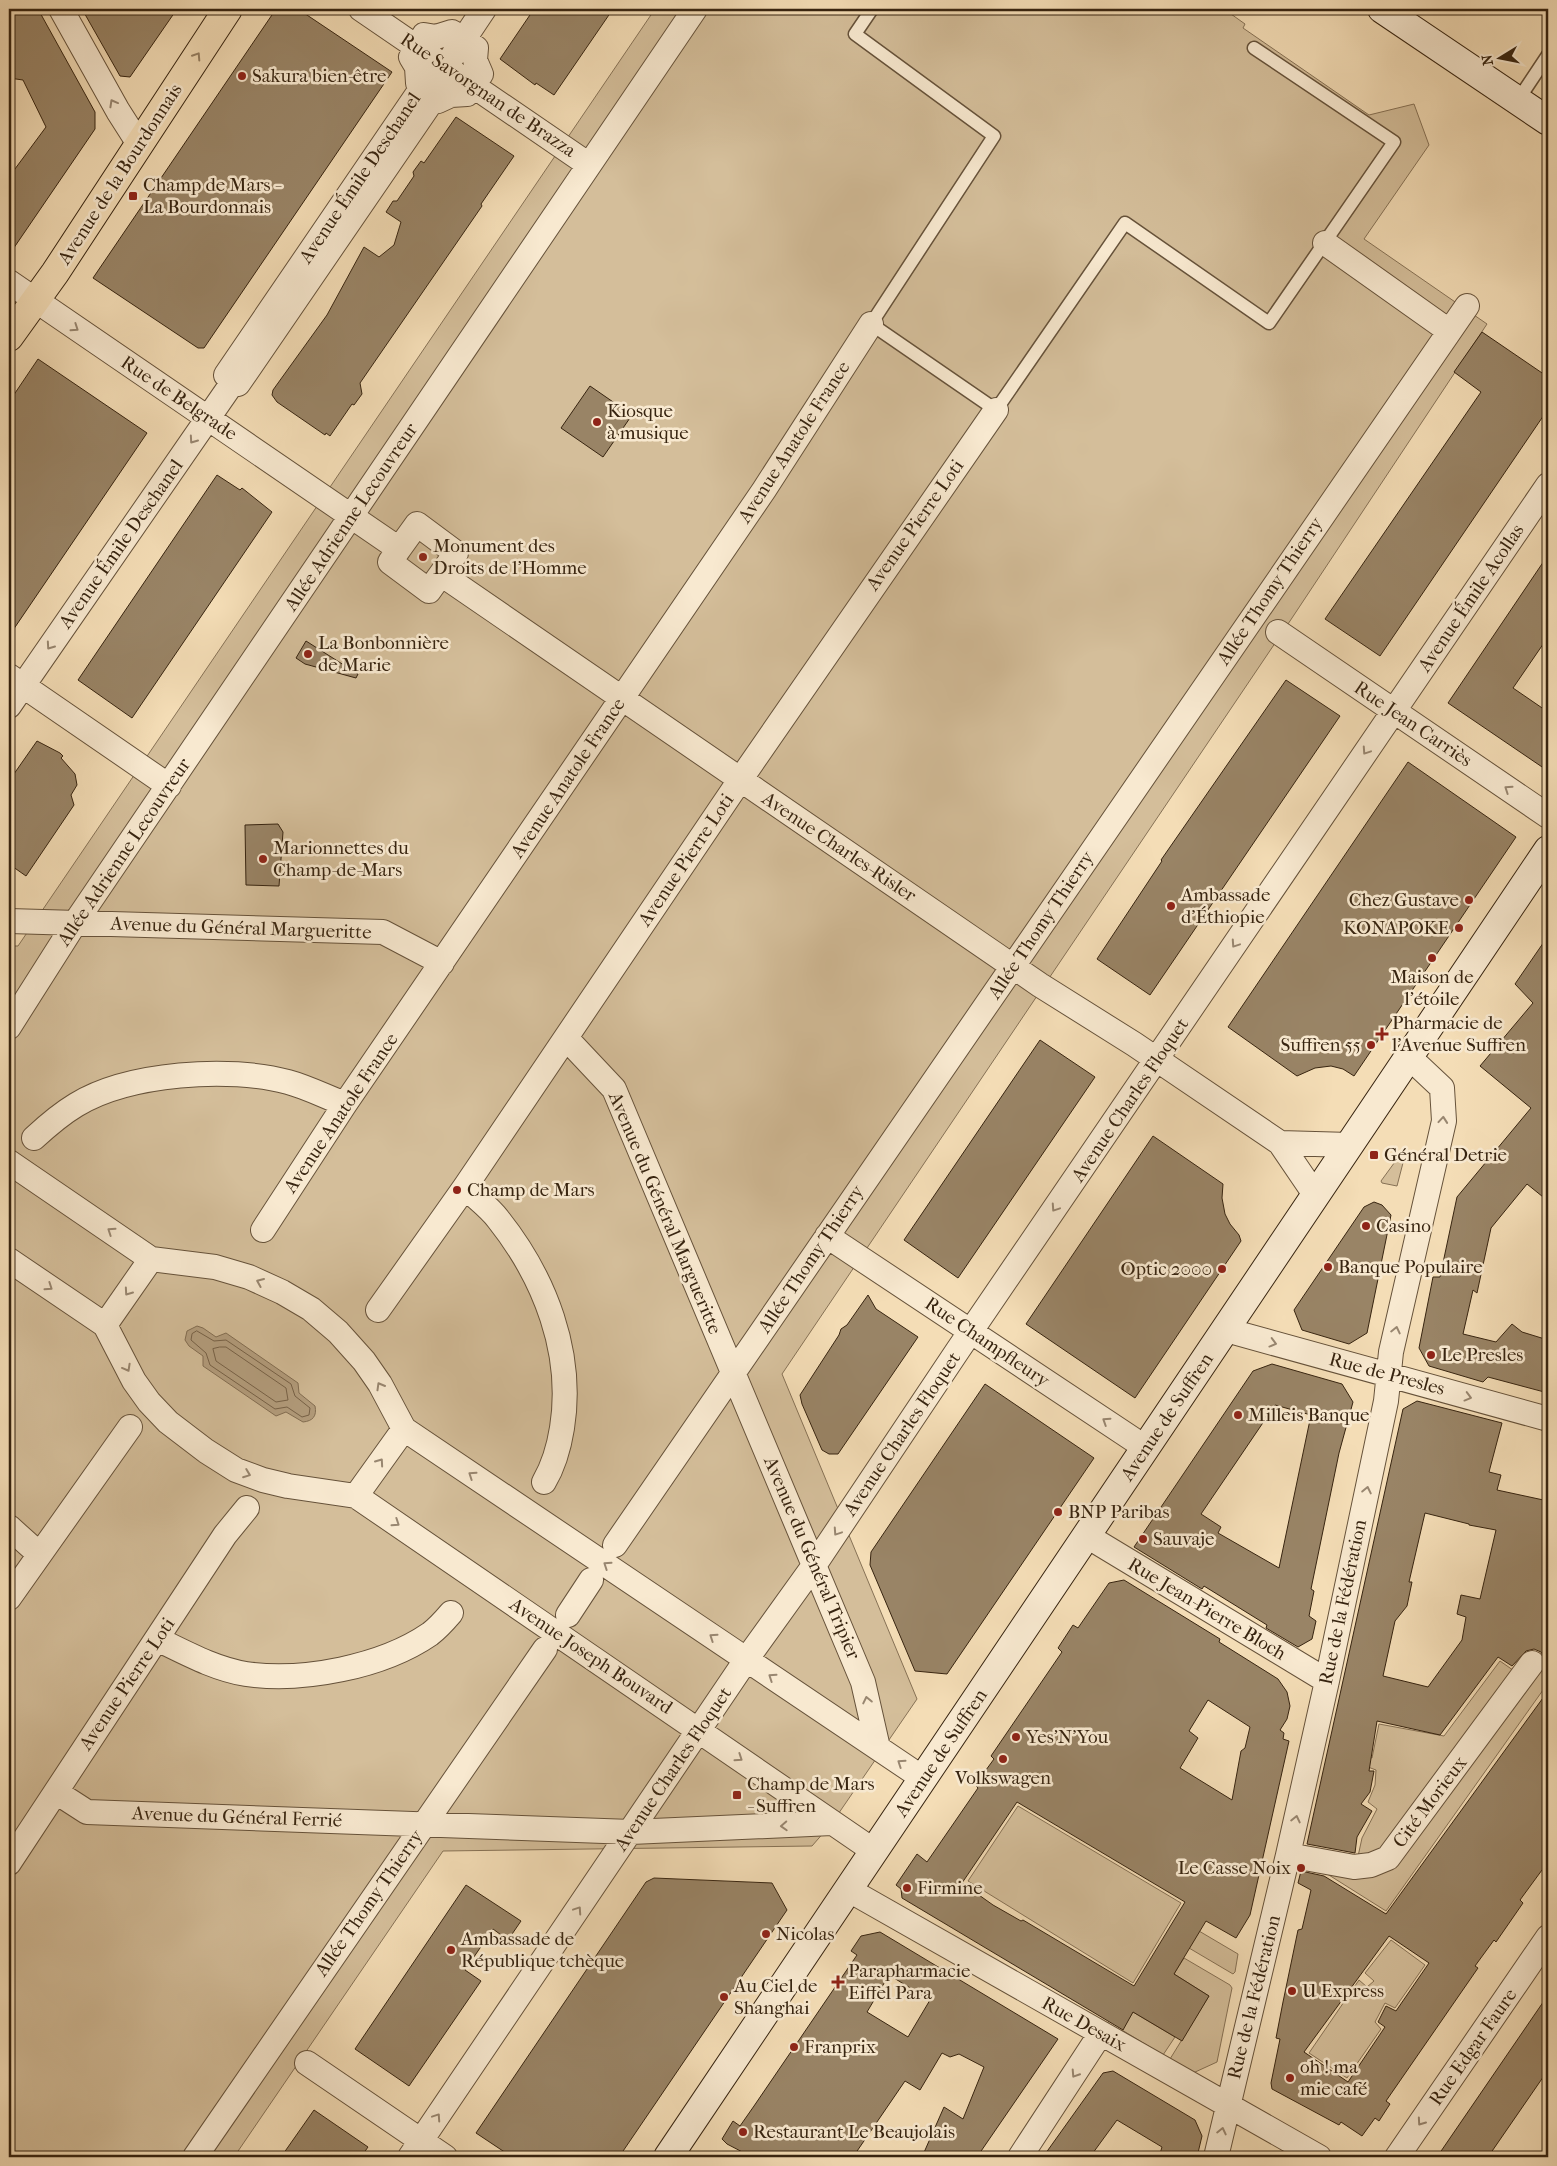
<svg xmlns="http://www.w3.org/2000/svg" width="1557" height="2166" font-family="'IM FELL French Canon',serif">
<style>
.green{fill:#d4be9a;stroke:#867155}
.water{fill:#b49e7e;stroke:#826d52}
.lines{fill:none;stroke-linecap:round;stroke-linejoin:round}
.shore{stroke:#766147;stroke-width:1}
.building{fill:#998466;stroke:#372410;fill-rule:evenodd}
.lane-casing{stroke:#66523a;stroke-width:15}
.street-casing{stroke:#66523a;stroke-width:26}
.secondary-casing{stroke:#372410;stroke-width:30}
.primary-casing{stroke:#372410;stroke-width:30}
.lane{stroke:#f8e9d0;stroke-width:12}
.street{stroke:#f8e9d0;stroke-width:24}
.secondary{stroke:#f8e9d0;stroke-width:28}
.primary{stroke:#f4ddb6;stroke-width:28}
.oneway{stroke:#968063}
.oneway2{stroke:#988670}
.poi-dot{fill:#8f2418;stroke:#f8e9d0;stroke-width:2}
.labels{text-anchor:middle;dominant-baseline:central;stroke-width:5;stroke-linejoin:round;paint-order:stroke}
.poi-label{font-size:19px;fill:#372410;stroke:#f8e9d0;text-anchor:start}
.street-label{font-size:19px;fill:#372410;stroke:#f8e9d0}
</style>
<rect width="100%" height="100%" fill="#f4ddb6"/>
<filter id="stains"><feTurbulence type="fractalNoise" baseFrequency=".004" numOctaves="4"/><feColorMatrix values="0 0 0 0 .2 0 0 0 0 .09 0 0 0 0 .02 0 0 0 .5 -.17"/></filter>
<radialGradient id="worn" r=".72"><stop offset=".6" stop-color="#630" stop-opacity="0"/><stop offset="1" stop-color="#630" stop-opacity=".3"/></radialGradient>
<path class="green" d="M655,9H1224L1245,24L1243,28L1369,115L1414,104L1429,145L1364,239L1487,324L1290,621L782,1374L917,1699L832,1823L812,1846L443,1851L234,2157H9V946H18Z
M1400,1155L1404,1159L1397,1186L1382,1183L1381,1181Z
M1500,1661L1520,1675L1535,1664L1548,1674V1683L1386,1911L1313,1865L1357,1861L1362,1838L1377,1809L1368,1802L1375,1785L1376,1770L1368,1767L1366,1755L1372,1758L1379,1724L1444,1736Z
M1018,1806L1181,1903L1133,1983L968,1881Z
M1199,1931L1238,1954L1235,1972L1233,1974L1189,1948Z
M1391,1940L1425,1965L1395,2008L1385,2003L1375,2022L1381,2029L1347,2078L1309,2053L1359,1980L1367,1987L1374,1981L1365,1973Z
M1184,1958L1230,1985L1232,1988L1217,2062L1193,2073L1170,2059L1209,1996L1174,1974Z
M1133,2012L1175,2037L1163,2055L1122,2030Z"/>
<path class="water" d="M197,1326L203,1328L216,1337L226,1333L298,1383L299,1393L315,1406C317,1416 313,1421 303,1422L286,1412L276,1416L203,1366V1356L189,1346L185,1340L187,1331Z"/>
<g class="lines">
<path class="shore" d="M197,1331L214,1341L226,1340L291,1384L295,1396L310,1408L309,1415L302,1417L287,1407L275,1409L210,1365L206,1353L191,1340L192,1334Z
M220,1347H226L286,1388L288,1400L276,1402L216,1361L213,1349Z"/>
</g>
<path class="building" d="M9,9H38L95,112V129L9,255V177L46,127L23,80L9,78Z
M82,9H177L130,77L120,76Z
M276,9H298L392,72L204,348H198L93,278Z
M534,9H613L554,95L536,83L535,85L500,59Z
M456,117L514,156L481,204L482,206L360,383L362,394L354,405L352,404L330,436L326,433L325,435L277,402L272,395L273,390L327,315L364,247L379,257L394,245L401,222L386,212L393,201H397L414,176L413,172L421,161L424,163Z
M1482,332L1548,377V409L1380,656L1325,619L1481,392L1454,372Z
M38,359L147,433L9,636V402Z
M590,386L632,415L603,457L561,428Z
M217,475L240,490L242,488L272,512L132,718L78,680Z
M1548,555V637L1513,688L1548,712V771L1448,703Z
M306,641L358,674L356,678L305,664L296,658Z
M1286,680L1340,716L1150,995L1097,959L1162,861L1161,860Z
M37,741L60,753L63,756L61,758L75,774L77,785L71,795L74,805L26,876L9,864V781Z
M1408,762L1516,837L1354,1076L1343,1069L1331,1066L1315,1068L1297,1076L1228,1027Z
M278,824L283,832L279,886L246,885L245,825Z
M1548,936V1201L1527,1184L1491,1228L1477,1293L1473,1290L1463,1334L1496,1342L1512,1324L1522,1332L1548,1340V1393L1488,1377L1483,1382L1429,1366L1419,1348L1433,1277H1440L1457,1197L1531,1108L1480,1066L1533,1003L1515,984Z
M1040,1040L1095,1077L958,1278L904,1240Z
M1153,1136L1223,1184L1222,1198L1225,1214L1230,1224L1239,1235L1241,1241L1135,1398L1026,1324Z
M1374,1202L1382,1205L1391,1215L1367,1333L1349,1344L1302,1330L1294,1310L1364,1207Z
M868,1295L876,1309L918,1337L838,1454H829L822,1450L802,1404L800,1395L839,1335L841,1329L847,1325Z
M1272,1364L1342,1384L1353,1402L1339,1453L1311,1589L1314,1591L1309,1616L1316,1621L1312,1639L1298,1647L1266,1628L1267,1625L1204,1586L1202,1589L1134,1547L1253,1371ZM1275,1405L1311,1415L1279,1568L1218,1533L1221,1527L1201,1514Z
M985,1384L1094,1458L947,1674L915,1671L870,1565L871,1552Z
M1417,1401L1502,1423L1489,1472L1501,1475L1497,1490L1548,1501V1668L1545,1666L1544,1657L1541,1652L1534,1649L1526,1651L1512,1666L1498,1657L1440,1735L1377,1721L1369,1771H1374L1370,1792L1361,1804L1372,1811L1357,1837L1355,1853L1307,1844L1403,1409ZM1425,1513L1469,1524V1525L1496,1530L1480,1599L1461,1595L1457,1614L1466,1617L1462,1640L1428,1687L1383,1676L1395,1621L1407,1606L1412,1582H1409Z
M1124,1580L1220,1639L1219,1642L1278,1679L1287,1692L1290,1706L1287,1719L1280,1730L1284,1733L1283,1739L1289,1741L1250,1915L1236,1938L1206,1921L1174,1974L1209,1996L1182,2041L1133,2012L1123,2030L902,1898L901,1889L896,1885L917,1854L927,1862L978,1788L975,1785L994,1759L991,1756L1062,1652L1058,1648L1073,1625L1078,1628L1109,1583ZM1208,1700L1250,1727L1245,1748L1241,1751L1232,1800L1180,1768L1198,1738L1189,1731ZM1017,1802L1185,1902L1134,1986L1023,1920L1021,1921L993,1905L962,1883Z
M1548,1691V1874L1542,1870L1520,1900L1523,1903L1496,1942L1494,1940L1475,1966L1478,1968L1386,2101L1390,2104L1379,2121L1375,2118L1362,2136L1341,2122L1339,2125L1272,2089L1271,2083L1280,2039L1276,2038L1283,2002L1298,1930L1302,1929L1311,1890L1298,1883L1301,1871L1324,1876L1386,1914ZM1389,1936L1429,1963L1396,2011L1386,2006L1378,2022L1385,2027L1348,2082L1304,2052Z
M654,1878L772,1883L787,1910L619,2157H512L476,2133L646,1882Z
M466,1885L521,1921L508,1940L493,1929L465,1970L481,1981L409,2086L355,2049Z
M880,1932L1058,2039L977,2157H922L944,2107L963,2119L984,2067L959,2054L950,2057L942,2053L920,2090L905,2081L853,2157H752L727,2144L722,2139L733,2121L740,2126L754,2106L857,1955L851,1951L861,1936ZM889,1975L930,2000L908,2037L867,2012Z
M1548,1995V2070L1488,2157H1437Z
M1113,2071L1195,2120L1202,2136L1197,2157H1159L1162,2147L1117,2120L1090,2157H1043L1103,2073Z
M314,2110L368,2147L361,2157H281Z"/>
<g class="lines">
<defs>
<path id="lane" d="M872,9L855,34L994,136L871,324L996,410L1125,223L1269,323L1394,142L1254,48
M1518,100L1548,55"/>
<path id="street" d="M61,9L118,111L139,144
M361,9L589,165
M452,32L476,48L475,60L481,74L467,94L451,95L438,101L434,98L238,384L226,375L423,86L418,83L417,67L411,57L424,35L436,37Z
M420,105L484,9
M1325,243L1449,331
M9,282L399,549L390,562L429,591L456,553L417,524L399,549
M441,574L1040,985L1134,1044L1280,1143L1316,1196
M1278,632L1548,816
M9,676L169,786
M9,706L242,369
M9,921L383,932L442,963
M9,1027L75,923L695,9
M566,1038L614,1089L863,1682L878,1748
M34,1138C47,1126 61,1114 76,1105C128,1073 230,1066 288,1082C307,1087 326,1097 345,1104
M1280,1143L1350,1145
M9,1162L151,1259L215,1267L249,1277L282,1292L311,1309L338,1332L364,1361L380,1384L404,1429L924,1779
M465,1187C476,1198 489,1207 498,1219C545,1278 574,1353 562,1428C559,1447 554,1465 544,1482
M263,1230L345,1104L764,490L871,324
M827,1236L1146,1448
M9,1260L105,1325L134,1381L149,1402L168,1422L206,1451L236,1470L263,1480L288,1486L356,1496L874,1851
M378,1310L465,1187L740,780L996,410
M105,1325L151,1259
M1226,1330L1548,1419
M356,1496L404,1429
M9,1527L39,1554
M1087,1536L1327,1681
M615,1545L1467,306
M9,1598L130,1427
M568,1615L591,1580
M157,1639C186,1653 215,1669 246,1674C303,1682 382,1667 430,1634C438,1628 445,1620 451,1613
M56,1792L87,1812L631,1832L832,1823
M1288,1855L1354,1867L1371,1865L1388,1858L1532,1663
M9,1863L225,1535L247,1508
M849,1890L1319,2157
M307,2063L445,2157
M195,2157L545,1649
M410,2157L746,1660L815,1564L958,1350L1548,485
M1020,2157L1101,2033
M1216,2157L1288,1855L1327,1681L1386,1401L1391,1352L1444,1121L1442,1088L1409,1057
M1397,2157L1548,1937"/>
<path id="secondary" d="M1382,9L1548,121
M668,2157L1548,850"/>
<path id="primary" d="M9,337L55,273L228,9"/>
</defs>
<use href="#lane" class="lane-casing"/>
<use href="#street" class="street-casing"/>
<use href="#secondary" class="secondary-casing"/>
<use href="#primary" class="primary-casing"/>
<use href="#lane" class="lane"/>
<use href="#street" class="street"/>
<use href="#secondary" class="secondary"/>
<use href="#primary" class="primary"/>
</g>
<defs><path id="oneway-chevron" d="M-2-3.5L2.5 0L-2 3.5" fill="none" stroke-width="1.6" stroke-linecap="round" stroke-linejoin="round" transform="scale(1.25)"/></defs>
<use class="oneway" href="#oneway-chevron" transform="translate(197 56) rotate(-57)"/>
<g class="oneway2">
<use href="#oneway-chevron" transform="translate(113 103) rotate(-119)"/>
<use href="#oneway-chevron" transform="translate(75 328) rotate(34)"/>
<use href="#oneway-chevron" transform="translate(193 440) rotate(125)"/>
<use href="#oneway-chevron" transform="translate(50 646) rotate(125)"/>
<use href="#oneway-chevron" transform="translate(1366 751) rotate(124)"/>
<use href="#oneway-chevron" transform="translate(1508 789) rotate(-146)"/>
<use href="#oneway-chevron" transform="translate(1235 944) rotate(124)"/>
<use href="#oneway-chevron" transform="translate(1443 1120) rotate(-85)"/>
<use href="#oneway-chevron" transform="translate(1055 1208) rotate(124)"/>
<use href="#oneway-chevron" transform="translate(111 1231) rotate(-146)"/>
<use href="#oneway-chevron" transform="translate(260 1282) rotate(-157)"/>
<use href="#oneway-chevron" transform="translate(49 1287) rotate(34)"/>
<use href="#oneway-chevron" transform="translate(128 1292) rotate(125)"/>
<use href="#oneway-chevron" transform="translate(1396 1330) rotate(-77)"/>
<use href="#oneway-chevron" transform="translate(1273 1343) rotate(15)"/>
<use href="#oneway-chevron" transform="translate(127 1368) rotate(61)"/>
<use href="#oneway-chevron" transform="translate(380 1386) rotate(-120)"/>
<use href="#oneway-chevron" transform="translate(1468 1397) rotate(15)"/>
<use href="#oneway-chevron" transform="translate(1106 1421) rotate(-147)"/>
<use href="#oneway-chevron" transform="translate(380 1462) rotate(-55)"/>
<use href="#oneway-chevron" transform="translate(247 1474) rotate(21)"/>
<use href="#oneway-chevron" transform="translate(472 1475) rotate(-146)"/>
<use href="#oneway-chevron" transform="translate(1367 1490) rotate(-78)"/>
<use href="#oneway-chevron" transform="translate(396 1523) rotate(34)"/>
<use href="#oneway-chevron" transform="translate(837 1532) rotate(124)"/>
<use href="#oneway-chevron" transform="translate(607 1565) rotate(-146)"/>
<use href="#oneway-chevron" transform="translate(713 1637) rotate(-146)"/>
<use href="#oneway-chevron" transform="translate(772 1677) rotate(-146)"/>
<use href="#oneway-chevron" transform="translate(867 1700) rotate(-102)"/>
<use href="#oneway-chevron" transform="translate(739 1758) rotate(34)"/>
<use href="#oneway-chevron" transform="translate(901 1763) rotate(-146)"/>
<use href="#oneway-chevron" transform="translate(1296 1819) rotate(-77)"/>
<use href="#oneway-chevron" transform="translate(784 1826) rotate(177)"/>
<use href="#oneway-chevron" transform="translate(578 1910) rotate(-56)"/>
<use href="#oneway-chevron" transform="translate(1075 2074) rotate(123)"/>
<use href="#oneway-chevron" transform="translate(437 2117) rotate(-56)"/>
<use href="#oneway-chevron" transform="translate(1421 2122) rotate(125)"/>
<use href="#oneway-chevron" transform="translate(1222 2131) rotate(-77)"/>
</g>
<g class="poi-dot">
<circle cx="242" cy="76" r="5"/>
<rect x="128" y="191" width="10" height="10" rx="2.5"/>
<circle cx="597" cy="422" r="5"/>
<circle cx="423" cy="557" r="5"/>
<circle cx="308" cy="654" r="5"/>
<circle cx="263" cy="859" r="5"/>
<circle cx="1469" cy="900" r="5"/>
<circle cx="1171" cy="906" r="5"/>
<circle cx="1459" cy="928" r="5"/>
<circle cx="1432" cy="958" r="5"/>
<path d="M1379.5 1026.5h5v5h5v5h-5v5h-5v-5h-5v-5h5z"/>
<circle cx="1371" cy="1045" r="5"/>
<rect x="1369" y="1150" width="10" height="10" rx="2.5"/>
<circle cx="457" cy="1190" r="5"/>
<circle cx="1366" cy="1226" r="5"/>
<circle cx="1328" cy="1267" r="5"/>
<circle cx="1222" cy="1269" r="5"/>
<circle cx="1431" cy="1355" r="5"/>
<circle cx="1238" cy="1415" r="5"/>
<circle cx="1058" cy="1512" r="5"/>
<circle cx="1143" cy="1539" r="5"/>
<circle cx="1016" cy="1737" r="5"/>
<circle cx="1003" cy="1759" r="5"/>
<rect x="732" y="1790" width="10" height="10" rx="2.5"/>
<circle cx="1301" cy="1868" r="5"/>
<circle cx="907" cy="1888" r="5"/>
<circle cx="766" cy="1934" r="5"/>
<circle cx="451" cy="1950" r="5"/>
<path d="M835.5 1974.5h5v5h5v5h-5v5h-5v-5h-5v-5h5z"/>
<circle cx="1292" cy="1991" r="5"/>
<circle cx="724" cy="1997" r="5"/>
<circle cx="794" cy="2047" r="5"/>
<circle cx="1290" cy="2078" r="5"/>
<circle cx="743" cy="2132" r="5"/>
</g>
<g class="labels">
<g class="poi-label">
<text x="252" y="76">Sakura bien-être</text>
<text x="143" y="185">Champ de Mars -<tspan x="143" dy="22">La Bourdonnais</tspan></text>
<text x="607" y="411">Kiosque<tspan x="607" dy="22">à musique</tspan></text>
<text x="433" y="546">Monument des<tspan x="433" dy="22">Droits de l'Homme</tspan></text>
<text x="318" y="643">La Bonbonnière<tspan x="318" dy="22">de Marie</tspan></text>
<text x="273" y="848">Marionnettes du<tspan x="273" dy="22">Champ-de-Mars</tspan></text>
<text x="1181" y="895">Ambassade<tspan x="1181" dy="22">d'Éthiopie</tspan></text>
<text x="1459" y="900" text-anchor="end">Chez Gustave</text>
<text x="1449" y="928" text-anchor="end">KONAPOKE</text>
<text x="1432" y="977" text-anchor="middle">Maison de<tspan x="1432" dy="22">l'étoile</tspan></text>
<text x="1392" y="1023">Pharmacie de<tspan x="1392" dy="22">l'Avenue Suffren</tspan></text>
<text x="1361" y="1045" text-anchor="end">Suffren 55</text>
<text x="1384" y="1155">Général Detrie</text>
<text x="467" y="1190">Champ de Mars</text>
<text x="1376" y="1226">Casino</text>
<text x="1338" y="1267">Banque Populaire</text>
<text x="1212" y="1269" text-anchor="end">Optic 2000</text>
<text x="1441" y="1355">Le Presles</text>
<text x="1248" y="1415">Milleis Banque</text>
<text x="1068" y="1512">BNP Paribas</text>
<text x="1153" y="1539">Sauvaje</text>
<text x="1026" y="1737">Yes’N’You</text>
<text x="1003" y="1778" text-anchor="middle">Volkswagen</text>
<text x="747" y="1784">Champ de Mars<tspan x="747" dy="22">- Suffren</tspan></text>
<text x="1291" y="1868" text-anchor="end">Le Casse Noix</text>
<text x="917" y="1888">Firmine</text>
<text x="776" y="1934">Nicolas</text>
<text x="461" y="1939">Ambassade de<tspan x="461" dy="22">République tchèque</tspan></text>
<text x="848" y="1971">Parapharmacie<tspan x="848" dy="22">Eiffel Para</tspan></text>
<text x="734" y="1986">Au Ciel de<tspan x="734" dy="22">Shanghai</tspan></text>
<text x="1302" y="1991">U Express</text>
<text x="804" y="2047">Franprix</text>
<text x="1300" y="2067">oh ! ma<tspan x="1300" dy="22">mie café</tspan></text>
<text x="753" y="2132">Restaurant Le Beaujolais</text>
</g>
<g class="street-label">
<text transform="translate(488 95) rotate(34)">Rue Savorgnan de Brazza</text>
<text transform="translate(120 174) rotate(-57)">Avenue de la Bourdonnais</text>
<text transform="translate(360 178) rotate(-56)">Avenue Émile Deschanel</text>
<text transform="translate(179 398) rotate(34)">Rue de Belgrade</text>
<text transform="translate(794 442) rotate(-57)">Avenue Anatole France</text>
<text transform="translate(351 517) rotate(-56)">Allée Adrienne Lecouvreur</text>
<text transform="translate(915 525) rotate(-55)">Avenue Pierre Loti</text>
<text transform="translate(121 544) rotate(-55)">Avenue Émile Deschanel</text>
<text transform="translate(1270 591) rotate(-56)">Allée Thomy Thierry</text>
<text transform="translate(1471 598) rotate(-56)">Avenue Émile Acollas</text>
<text transform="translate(1413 724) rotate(34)">Rue Jean Carriès</text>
<text transform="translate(568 778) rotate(-56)">Avenue Anatole France</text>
<text transform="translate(839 847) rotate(34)">Avenue Charles-Risler</text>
<text transform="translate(124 852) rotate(-56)">Allée Adrienne Lecouvreur</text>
<text transform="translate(686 860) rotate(-56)">Avenue Pierre Loti</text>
<text transform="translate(1041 925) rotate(-56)">Allée Thomy Thierry</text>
<text transform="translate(241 928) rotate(2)">Avenue du Général Margueritte</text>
<text transform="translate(1130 1100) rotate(-56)">Avenue Charles Floquet</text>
<text transform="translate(341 1113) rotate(-56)">Avenue Anatole France</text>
<text transform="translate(665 1213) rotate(67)">Avenue du Général Margueritte</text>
<text transform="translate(811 1259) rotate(-56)">Allée Thomy Thierry</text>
<text transform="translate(987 1342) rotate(34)">Rue Champfleury</text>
<text transform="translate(1387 1374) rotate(15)">Rue de Presles</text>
<text transform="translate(1167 1417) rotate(-56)">Avenue de Suffren</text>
<text transform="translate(902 1434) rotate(-56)">Avenue Charles Floquet</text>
<text transform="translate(812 1558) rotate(67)">Avenue du Général Tripier</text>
<text transform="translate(1343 1602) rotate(-78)">Rue de la Fédération</text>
<text transform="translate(1207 1609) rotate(31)">Rue Jean-Pierre Bloch</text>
<text transform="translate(591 1656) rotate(34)">Avenue Joseph Bouvard</text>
<text transform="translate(127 1684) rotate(-56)">Avenue Pierre Loti</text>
<text transform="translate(941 1753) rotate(-56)">Avenue de Suffren</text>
<text transform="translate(673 1769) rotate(-56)">Avenue Charles Floquet</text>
<text transform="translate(1430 1802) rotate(-53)">Cité Morieux</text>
<text transform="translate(237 1817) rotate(2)">Avenue du Général Ferrié</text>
<text transform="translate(369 1903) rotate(-55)">Allée Thomy Thierry</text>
<text transform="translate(1254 1997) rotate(-76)">Rue de la Fédération</text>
<text transform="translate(1084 2024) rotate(29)">Rue Desaix</text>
<text transform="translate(1473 2047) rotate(-55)">Rue Edgar Faure</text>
</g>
</g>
<rect width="1557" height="2166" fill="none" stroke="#f4ddb6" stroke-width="30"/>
<rect x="10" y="10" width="1537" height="2146" fill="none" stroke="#372410" stroke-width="2.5"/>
<rect x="15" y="15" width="1527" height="2136" fill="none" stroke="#372410"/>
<g transform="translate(1500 58) rotate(260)" stroke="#f8e9d0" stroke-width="4" paint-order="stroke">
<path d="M0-4L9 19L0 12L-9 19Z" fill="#372410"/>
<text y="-8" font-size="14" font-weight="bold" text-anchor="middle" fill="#372410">N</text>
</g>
<rect width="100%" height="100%" filter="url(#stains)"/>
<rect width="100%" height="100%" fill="url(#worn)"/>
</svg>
